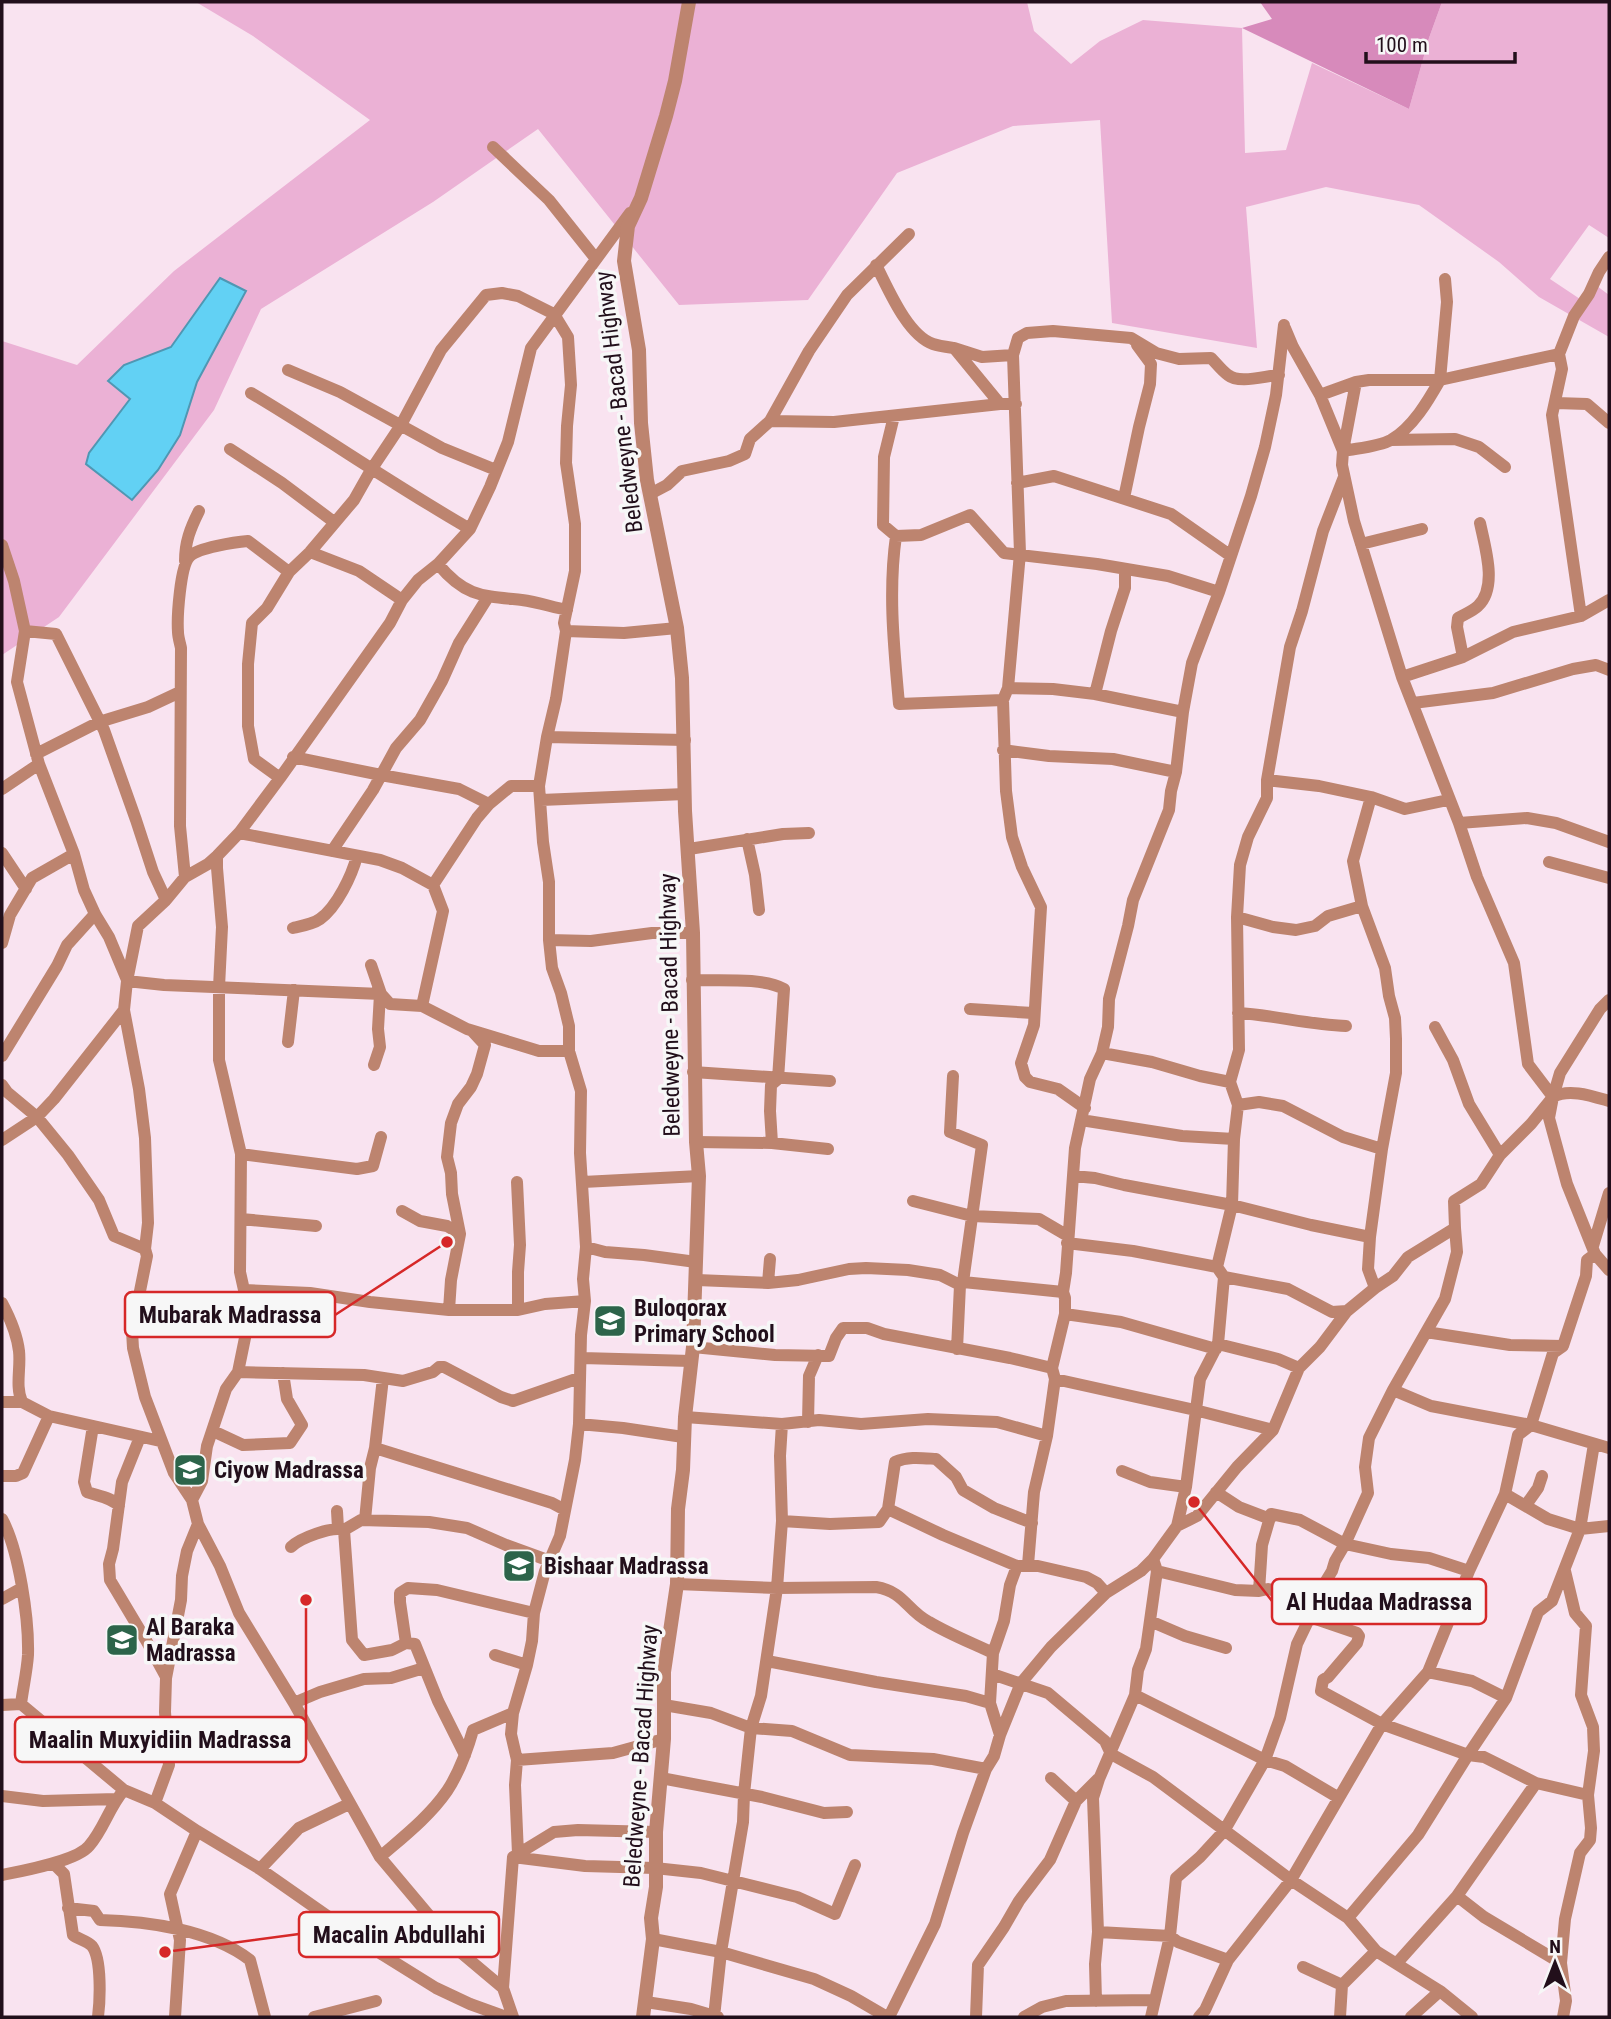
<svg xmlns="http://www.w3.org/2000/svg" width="1611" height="2019" font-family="'Roboto Condensed',sans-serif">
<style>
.green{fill:#ebb1d5;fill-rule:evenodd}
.forest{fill:#d78abb}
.water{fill:#62d1f4;stroke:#4f97b3;stroke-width:2}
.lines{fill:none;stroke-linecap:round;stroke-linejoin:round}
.minor{stroke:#bd846f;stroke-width:12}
.tertiary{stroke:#bd846f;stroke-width:14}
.labels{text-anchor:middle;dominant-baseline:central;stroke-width:7;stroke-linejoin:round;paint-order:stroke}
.street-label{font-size:23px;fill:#220f1b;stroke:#f7f7f7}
.poi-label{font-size:23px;font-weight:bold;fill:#220f1b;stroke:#f7f7f7;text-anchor:start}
.leader{fill:none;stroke:#d62828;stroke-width:2.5}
.callout-dot{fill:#d62828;stroke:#f7f7f7;stroke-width:2.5}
.callout{fill:#f7f7f7;stroke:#d62828;stroke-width:2.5}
.callout-label{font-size:24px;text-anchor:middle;font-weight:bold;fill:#220f1b}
</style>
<rect width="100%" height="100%" fill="#f9e3f0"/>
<path class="green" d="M196,2H1027L1034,31L1071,64L1100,41L1143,20L1242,28L1245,153L1286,150L1312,63L1409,109L1429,38L1442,2H1609V238L1589,225L1550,279L1583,301L1597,286L1609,295V337L1539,297L1499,262L1419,205L1326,187L1246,207L1257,348L1112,323L1100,120L1013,126L897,173L808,300L679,305L538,129L433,202L261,309L214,410L59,617L2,655V341L77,365L174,271L370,120L253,36ZM220,278L246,292L197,382L180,435L158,470L131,500L109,426L130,399L108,380L124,365L171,347Z"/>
<path class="forest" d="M1260,2H1442L1429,38L1409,109L1242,28L1272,19Z"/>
<path class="water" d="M220,278L246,291L197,382L180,435L158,470L132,500L86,464L89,453L130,399L108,381L124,365L171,347Z"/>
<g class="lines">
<path class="minor" d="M493,147L549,200L596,259
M876,265C888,288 907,335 933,344C939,346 947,347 954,348L1000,404
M1285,328L1293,347L1320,395L1343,451
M954,348L982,357L1013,355L1018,338L1027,333L1053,331L1131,338L1156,353L1179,359L1211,358C1217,364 1222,371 1228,375C1239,384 1264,376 1279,375
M1013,355L1020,553L1008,688L1003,700L1006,791L1012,837L1022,867L1041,907L1034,1025L1021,1063L1025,1077L1030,1082L1058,1089L1085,1108
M288,370L340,392L442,448L496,470
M1356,382L1343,451L1342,465L1354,521L1402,677L1459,823L1477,877L1514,963L1528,1064L1553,1097L1549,1118L1567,1184L1595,1254L1609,1270
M251,393C325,437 395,486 470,529
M1320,395L1356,382L1369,380H1440L1447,302L1445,279
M1556,403L1587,404L1609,423
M894,416L884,457L883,525L896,536C888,592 894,648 899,704L1003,700
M770,421L834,422L1000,404H1016
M1391,440L1455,439L1479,447L1505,467
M230,449L282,483L334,522
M1343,451C1358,448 1378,447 1391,440C1413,427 1428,401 1440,380L1559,354
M1017,483L1054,476L1171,514L1231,556
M650,494L667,485L682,471L729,461L745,454L750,439L770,421L809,351L847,295L909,234
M1124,498L1139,427L1150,384L1151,364L1137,345
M896,536L921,535L970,515L1004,553L1097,564L1168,576L1219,592
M1361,544L1422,529
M2,545L14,581L25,631L17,682L39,764L74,854L84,890L95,914L109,937L127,980
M310,552L359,571L402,600
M185,561C185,542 190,529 199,511
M438,564C465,597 483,596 522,600C537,602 552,607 567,610
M1581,616L1552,415L1562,369L1559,354L1574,316L1589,294L1599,272L1609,257
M25,631L56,634L104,730L136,820L153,872L166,900
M566,631L624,633L677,628
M1463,657L1457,627L1458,618C1465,614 1473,611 1478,606C1498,587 1485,547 1480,523
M1402,677L1463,657L1513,632L1581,616L1609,600
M1008,688L1053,689L1095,694L1183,712
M1095,694L1111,631L1125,588V570
M1413,703L1493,693L1573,669L1596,665L1609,670
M547,737L685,740
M1003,750L1049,756L1113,759L1176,772
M36,754L99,722L148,707L180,692
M293,757L381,775L459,789L489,804
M280,778L254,759L248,726V664L252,623L267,608L289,572L310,552L354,500L371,470L401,425L441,350L486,295L502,293L518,296L554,314L568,337L571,385L567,426L566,463L575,524V571L564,623L566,631L556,699L547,737L539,786L543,842L549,882V940L552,968L561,993L569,1026V1051L581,1091L580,1153L586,1247L583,1279L585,1301L581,1335L579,1424L575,1460L560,1536L545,1571L534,1613L532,1641L527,1665L513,1713L511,1734L517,1760L515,1785L518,1854
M1267,780L1319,786L1371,797L1405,809L1448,800
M2,789L39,764
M1371,797L1353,861L1362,906L1385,968L1389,996L1395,1018L1396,1039V1073L1382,1149L1370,1237L1368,1269L1375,1288
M541,800L685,794
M1459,823L1527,818L1556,823L1609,842
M239,833L380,860L402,868L433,885L443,911L422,1006
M747,839L755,875L759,910
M689,849L783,834L809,833
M332,851L373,790L396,748L420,720L442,681L459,643L488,597
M2,853L26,889
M1549,862L1609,878
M185,877L180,826L181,648C180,643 178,637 178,632C177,618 180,565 190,556C198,548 235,542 248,541L289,572
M433,885L477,818L489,804L511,786H539
M1237,917L1273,927L1296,930L1315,926L1328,916L1362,906
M293,928C302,926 313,924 320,919C337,907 352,875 357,856
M549,940L591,941L652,933H693
M2,943L10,915L32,878L74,854
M371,965L381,994
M692,980C718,981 762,977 784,989L778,1079L771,1085L770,1111L772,1143L828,1149
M127,981L164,985L381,994L390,1004L422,1006L467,1029L539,1051H569
M970,1009L1033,1013
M1238,1013C1274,1015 1310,1025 1346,1026
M1435,1027L1453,1060L1469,1104L1500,1155
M288,1042L294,990
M1102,1053L1152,1062L1200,1076L1230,1082
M2,1056L57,966L67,945L95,914
M374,1065L380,1047L378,1029L380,994
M693,1072L830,1081
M953,1076L950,1132L982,1145L963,1282L960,1285L957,1349
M2,1085L7,1092L37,1117L68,1155L99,1200L114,1236L145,1249
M1553,1097C1569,1088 1592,1096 1609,1101
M1238,1105L1259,1102L1283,1106L1343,1137L1382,1149
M1081,1120L1182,1136L1234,1139
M2,1140L37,1117L54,1099L124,1010
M696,1142L772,1143
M241,1154L357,1169L373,1166L381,1137
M1073,1176L1095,1178L1124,1185L1232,1205L1311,1225L1370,1237
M517,1182L520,1245L518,1272V1310
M583,1182L699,1176
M913,1201L972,1216L1039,1219L1068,1236
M402,1211L420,1221L447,1226L460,1234
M241,1219L316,1226
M1067,1243L1133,1251L1217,1267
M1593,1246L1609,1193
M586,1247L605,1252L644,1255L696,1262
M1224,1277L1288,1289L1332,1312L1347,1311
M697,1280L768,1283L798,1280L849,1269L866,1268L908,1270L940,1275L960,1285
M963,1282L1063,1292
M768,1283L770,1259
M244,1290L310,1293L370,1302L449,1310H518L545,1304L585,1301
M2,1303C10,1318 17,1334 19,1351C21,1368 15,1386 22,1402
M449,1310L451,1280L460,1234L452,1194L451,1173L447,1157L451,1123L458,1104L471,1087L477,1074L485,1045L473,1032
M1065,1314L1121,1322L1216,1349
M1426,1332L1510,1345L1563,1346
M1218,1344L1278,1359L1299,1368
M693,1347L775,1355L829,1356L836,1338L843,1328H867L884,1334L1010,1358L1052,1368
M582,1358L691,1361
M238,1372L364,1375L403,1381L433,1372L439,1367H444L501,1397L513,1401L579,1378
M1055,1379L1195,1410L1273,1430
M1393,1390L1431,1406L1531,1425L1609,1448
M2,1402H22L49,1416L160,1441
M685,1417L782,1424L819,1420L861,1424L928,1419L997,1422L1047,1436
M808,1422L809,1376L818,1355
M579,1424L623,1428L683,1437
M93,1426L84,1482L87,1492C98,1496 111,1497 119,1506
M213,1431L243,1445L290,1443L302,1425L287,1399L283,1373
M140,1437L122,1482L113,1549L109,1564L110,1580L147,1642L166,1677
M375,1448L552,1503L565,1510
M1122,1471L1150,1482L1186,1487
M2,1476H16L23,1473L49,1416
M1216,1492L1239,1507L1270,1519
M1505,1494L1548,1519L1580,1529L1609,1526
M192,1500L202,1481L207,1446L226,1389L238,1372L246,1333L244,1290L240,1272L241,1154L219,1060V987L222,927L217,868V856
M1526,1505L1538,1488L1542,1476
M888,1509L943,1535L1017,1566H1038L1086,1577L1097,1583L1106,1593
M337,1511L338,1528
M2,1519C19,1550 29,1619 28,1655C27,1671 23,1688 21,1704
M365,1520L370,1468L375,1448L383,1378
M782,1521L830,1524L879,1522L888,1509L895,1462C908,1456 922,1458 936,1459L956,1477L963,1490L994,1508L1032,1523
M1177,1526L1186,1487L1200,1379L1218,1344L1224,1277L1217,1267L1232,1205L1234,1139L1238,1105L1230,1082L1239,1050L1237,917L1240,865L1248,837L1267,798V780L1290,647L1302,611L1323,531L1344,477
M344,1530L352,1640L364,1655L392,1650L406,1643L415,1644L438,1701L465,1755
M291,1547C300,1538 332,1526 344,1530L361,1520L429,1522L467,1528L506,1545L550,1561
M1028,1565L1034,1492L1047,1436L1055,1379L1052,1368L1065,1314V1298L1063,1292L1066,1273L1075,1148L1090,1079L1102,1053L1108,1027L1109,999L1128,926L1133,900L1169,810L1171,791L1176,772L1183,712L1192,663L1219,592L1251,496L1265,447L1276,395L1284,325
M1157,1571L1235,1590L1259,1591L1268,1589L1292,1595L1312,1604
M677,1584L777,1588L876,1587C905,1592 906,1610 929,1622C949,1634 972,1643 993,1653
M1259,1591L1262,1545L1271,1514L1300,1520L1345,1544L1391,1554L1429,1558L1469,1571
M2,1599L22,1588
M1310,1617L1357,1633L1359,1636L1357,1643L1328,1677L1323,1680L1321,1691L1382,1724L1468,1755L1484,1757L1536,1783L1588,1795
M1150,1621L1185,1636L1226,1648
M406,1643L400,1602V1593L408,1588L437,1590L534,1613
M495,1655L527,1665
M767,1661L876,1682L966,1696L990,1703
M1428,1672L1472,1681L1506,1698
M992,1674L1048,1693L1105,1741L1111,1754L1153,1777L1291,1880L1348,1918L1376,1951L1440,1991L1472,2017
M1135,1695L1265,1760L1285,1766L1339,1798
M294,1703L320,1692L364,1679L391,1678L424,1668
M2,1705L21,1704L124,1790L155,1803L197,1831L260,1869L383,1955L436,1988L470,2004L506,2017
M664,1705L711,1713L751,1728L792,1731L850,1755L933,1759L986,1769
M1000,1735L990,1703L993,1653L1004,1621L1010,1585L1017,1566
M517,1760L613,1753L664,1739
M661,1778L762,1797L824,1813L847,1812
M1051,1778L1076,1801
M2,1796L43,1801L116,1799
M155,1803L169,1765L165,1712L166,1678L181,1600L182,1576L187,1551L198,1524
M380,1857C403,1837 429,1817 447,1791C459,1773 467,1751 473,1730L513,1713
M513,1857L585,1866L655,1868L701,1873L797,1897L835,1914L855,1865
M54,1864L64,1874L73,1935C78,1939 88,1941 92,1946C102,1959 100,2001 98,2017
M260,1869L299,1828L349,1804
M2,1875C22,1871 77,1861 89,1846C104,1829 109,1807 124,1790
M1457,1896L1484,1917L1561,1963
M68,1908L94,1911L100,1920C148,1921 211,1930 250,1960L265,2017
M1348,1918L1418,1835L1468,1755L1506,1698L1538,1612L1552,1601L1580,1529L1594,1444
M1098,1932L1170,1936L1178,1942L1228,1960
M653,1939L721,1952L814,1979L851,1996L887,2017
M1397,1963L1457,1896L1536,1783
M1303,1967L1342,1985
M503,1988L459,1951L380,1857L294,1703L239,1613L220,1566L198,1524L192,1500L174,1473L145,1397L133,1348L132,1331L147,1256L145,1249L148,1223L145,1138L139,1089L124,1010L127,981L138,926L166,900L185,877L208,864L217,856L239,833L280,778L390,623L402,600L418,580L438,564L470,529L490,487L508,442L531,348L630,213
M1096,2001L1095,1964L1098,1932L1093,1798L1099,1779L1135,1695L1138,1670L1146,1649L1157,1571L1153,1559
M646,2002L691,2009L718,2017
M175,2017L180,1940L170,1894L197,1831
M314,2017L376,2001
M513,2017L503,1988L513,1857L554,1832L578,1830L656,1832
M714,2017L721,1952L743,1822L744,1794L751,1728L761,1696L777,1588L782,1521L780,1456L782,1424
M889,2017L935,1924L963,1833L986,1769L994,1756L1000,1735L1021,1683L1051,1647L1106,1593L1141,1571L1153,1559L1177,1526L1197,1516L1237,1467L1273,1430L1299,1368L1320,1347L1347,1311L1375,1288L1393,1276L1408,1257L1455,1228L1454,1201L1481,1184L1500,1155L1531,1124L1553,1097L1560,1073L1600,1009L1609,1000
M976,2017L978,1965L1004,1927L1019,1901L1050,1860L1076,1801L1098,1779
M1024,2017L1042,2007L1066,2001L1154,2000
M1151,2017L1170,1936L1176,1878L1200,1857L1224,1831L1265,1760L1280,1718L1297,1644L1310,1617L1312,1604L1332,1571L1335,1561L1345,1544L1368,1493L1365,1467L1369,1438L1393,1390L1445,1299L1457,1252L1455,1228
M1199,2017L1205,2010L1228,1960L1291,1880L1382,1724L1428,1672L1469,1571L1505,1494L1518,1435L1531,1425L1553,1353L1563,1346L1586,1276L1587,1260L1595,1254
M1340,2017L1342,1985L1376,1951
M1411,2017L1440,1991
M1563,2017L1566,2001L1561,1963L1565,1919L1580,1853L1590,1840L1591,1828L1588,1795L1594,1751L1593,1727L1581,1695L1586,1626L1575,1613L1565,1571"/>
<path class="tertiary" d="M643,2017L653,1939L651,1918L656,1887V1832L664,1739V1672L677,1584L678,1509L683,1470L685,1417L693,1347L699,1176L696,1142L693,933L685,811L682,678L677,628L647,480L641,423L639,350L624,261L628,226L641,198L666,116L675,81L689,2"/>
</g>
<defs>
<symbol id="school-square" viewBox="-11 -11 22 22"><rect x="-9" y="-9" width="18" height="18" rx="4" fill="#2d644a" stroke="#f7f7f7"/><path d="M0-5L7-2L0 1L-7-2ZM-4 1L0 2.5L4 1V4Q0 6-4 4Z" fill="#fff"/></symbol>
</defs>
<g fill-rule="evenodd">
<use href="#school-square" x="591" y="1302" width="38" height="38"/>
<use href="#school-square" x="171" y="1451" width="38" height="38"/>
<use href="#school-square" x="500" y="1547" width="38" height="38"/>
<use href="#school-square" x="103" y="1621" width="38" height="38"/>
</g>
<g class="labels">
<g class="street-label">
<text transform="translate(619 402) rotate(-97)">Beledweyne - Bacad Highway</text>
<text transform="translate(670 1005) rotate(-91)">Beledweyne - Bacad Highway</text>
<text transform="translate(641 1756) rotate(-86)">Beledweyne - Bacad Highway</text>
</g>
<g class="poi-label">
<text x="634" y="1308">Buloqorax<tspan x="634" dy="26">Primary School</tspan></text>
<text x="214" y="1470">Ciyow Madrassa</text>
<text x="544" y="1566">Bishaar Madrassa</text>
<text x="146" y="1627">Al Baraka<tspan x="146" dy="26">Madrassa</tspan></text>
</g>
</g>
<path class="leader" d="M447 1242L335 1315M1194 1502L1272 1601M306 1600L306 1740M165 1952L299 1934"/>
<g class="callout-dot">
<circle cx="447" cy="1242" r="7"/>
<circle cx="1194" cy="1502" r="7"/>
<circle cx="306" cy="1600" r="7"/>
<circle cx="165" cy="1952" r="7"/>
</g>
<g class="callout">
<rect x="125" y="1292" width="210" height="45" rx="7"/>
<rect x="1272" y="1579" width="214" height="45" rx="7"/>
<rect x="15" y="1717" width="291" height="45" rx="7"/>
<rect x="299" y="1912" width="200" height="45" rx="7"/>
</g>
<g class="callout-label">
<text x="230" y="1323">Mubarak Madrassa</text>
<text x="1379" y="1610">Al Hudaa Madrassa</text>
<text x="160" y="1748">Maalin Muxyidiin Madrassa</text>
<text x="399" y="1943">Macalin Abdullahi</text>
</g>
<rect width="1611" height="2019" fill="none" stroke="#220f1b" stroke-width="7"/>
<g transform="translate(1555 1963)" stroke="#f7f7f7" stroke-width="5" paint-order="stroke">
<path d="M0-5L12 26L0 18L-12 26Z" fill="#220f1b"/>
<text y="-10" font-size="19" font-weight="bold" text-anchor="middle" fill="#220f1b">N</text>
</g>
<path d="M1366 52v10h149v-10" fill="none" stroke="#220f1b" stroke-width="3.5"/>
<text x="1376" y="52" font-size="21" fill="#220f1b" stroke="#f7f7f7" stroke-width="5" paint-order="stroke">100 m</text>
</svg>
